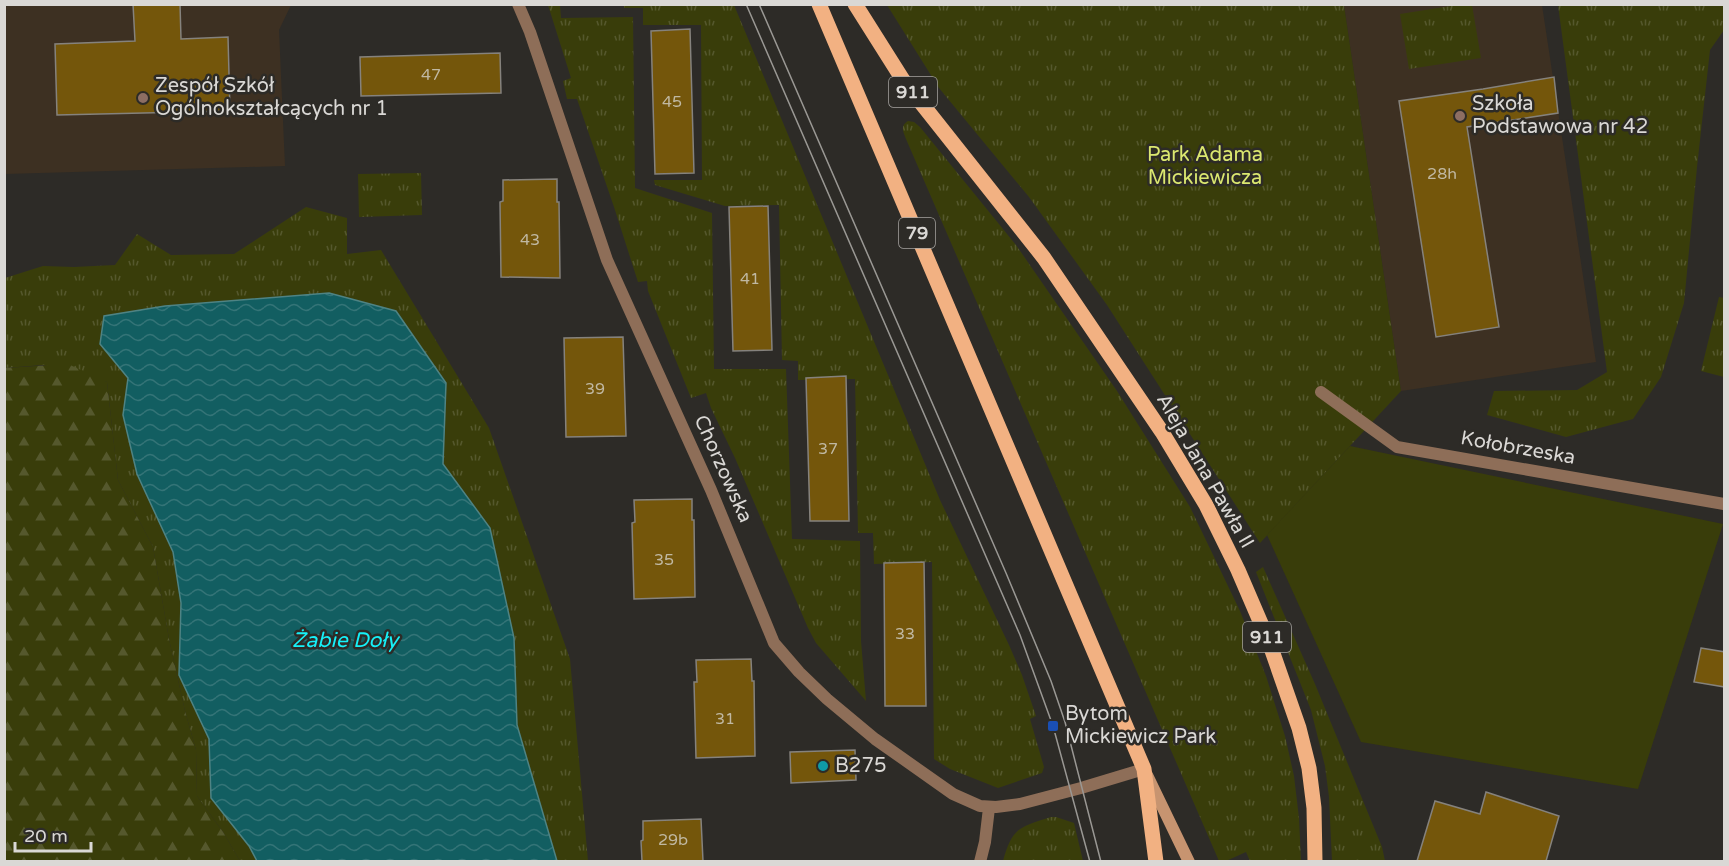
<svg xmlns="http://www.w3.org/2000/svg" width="1729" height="866" font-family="'Varela Round',sans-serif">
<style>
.education{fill:#3d3022}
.grass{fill:url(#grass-tufts)}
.forest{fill:url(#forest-firs)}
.garden{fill:#393d0a}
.water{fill:url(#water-waves);stroke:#4e8384;stroke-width:1.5}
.building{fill:#74560b;stroke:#85827d;stroke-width:1.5}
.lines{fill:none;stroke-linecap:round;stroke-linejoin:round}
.minor{stroke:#8e6e58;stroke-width:12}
.secondary{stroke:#c79470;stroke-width:12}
.primary{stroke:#f2b182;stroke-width:15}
.tram{stroke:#9a9894;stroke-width:1.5}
.education-dot{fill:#8d6e63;stroke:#2d2b27;stroke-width:2}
.transit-dot{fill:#1a4fb4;stroke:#2d2b27;stroke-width:2}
.culture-dot{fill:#0f9aa8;stroke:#2d2b27;stroke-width:2}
.labels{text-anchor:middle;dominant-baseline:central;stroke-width:5;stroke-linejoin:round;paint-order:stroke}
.number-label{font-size:16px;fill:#c0b8a2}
.shield{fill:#2d2b27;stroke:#a6a4a1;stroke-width:1.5}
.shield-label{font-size:18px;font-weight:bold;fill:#dad8d5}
.poi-label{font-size:20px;fill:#dad8d5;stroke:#2d2b27;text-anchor:start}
.park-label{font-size:20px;fill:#dbe76f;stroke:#2d2b27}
.street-label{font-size:20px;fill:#dad8d5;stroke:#2d2b27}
.water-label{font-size:21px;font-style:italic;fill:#16f0f7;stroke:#2d2b27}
</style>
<defs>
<pattern id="grass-tufts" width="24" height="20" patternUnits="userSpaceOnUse" patternTransform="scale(1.5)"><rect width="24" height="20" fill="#393d0a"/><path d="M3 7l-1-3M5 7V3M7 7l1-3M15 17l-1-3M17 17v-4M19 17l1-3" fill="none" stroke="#55582d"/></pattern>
<pattern id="forest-firs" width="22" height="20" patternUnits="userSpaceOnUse" patternTransform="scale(1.5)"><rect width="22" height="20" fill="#393d0a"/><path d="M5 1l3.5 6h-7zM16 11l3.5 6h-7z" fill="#55582d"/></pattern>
<pattern id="water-waves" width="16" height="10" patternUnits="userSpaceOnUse" patternTransform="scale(1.5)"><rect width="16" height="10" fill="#125e61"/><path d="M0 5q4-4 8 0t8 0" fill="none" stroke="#347477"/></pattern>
</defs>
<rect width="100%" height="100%" fill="#2d2b27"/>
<path class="education" d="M4,5H291L279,30L285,166L5,174Z
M1344,5H1542L1596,362L1401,391Z"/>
<path class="grass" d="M548,5H560L561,18L633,17L635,188L712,213L714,369H786L792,539L860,541L861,641L866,701L816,643L808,628L735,458L711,408L706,393L691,398L648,291L647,281L638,282L614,207L577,99H567L563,81L571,78Z
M624,5H734L940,500L1009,645L1022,675L1036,716L1030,719L1044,767L1042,773L998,788L950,769L934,759L932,562L874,564L873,533H858L855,379L798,380V361L782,360L779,205L725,206L655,185L654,180H702L701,25H643V8H624Z
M887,5H1344L1401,391L1260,543L1107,305L1029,197L939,88Z
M1457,5H1472L1481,58L1409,69L1400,14Z
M1558,5H1724V30L1710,50L1697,167L1684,303L1661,377L1633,419L1566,437L1487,415L1494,391L1577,390L1607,372Z
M908,121L914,122L920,127L1016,245L1117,391L1190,507L1240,611L1266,676L1285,736L1294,776L1299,818L1301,861H1250L1246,852L1226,861H1219L906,139C903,131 900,126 908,121Z
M421,173L422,215L359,217L358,174Z
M306,207L347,218V254L381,250L489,428L570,659L588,861H240L223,832L197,796L196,750L185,711L169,639L153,547L118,480L107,382L43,365L5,368V278L43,266L74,267L115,265L137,234L171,255L234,254Z
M1719,297L1724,298V377L1701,371Z
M1263,567L1315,684L1382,847L1385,861H1332L1329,797L1325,766L1311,710L1256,572Z
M1051,817H1056L1074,823L1083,861H1003C1012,828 1019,827 1051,817Z"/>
<path class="forest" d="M68,364L107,382L118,480L153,547L169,639L185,711L196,750L197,796L223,832L240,861H5V368Z"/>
<path class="garden" d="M1350,446L1723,524L1638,789L1361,742L1267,535Z"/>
<path class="water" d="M329,293L396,311L446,383L443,464L490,528L514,638L517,725L557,861H257L249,846L211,798L209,739L179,675L181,603L173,552L137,474L123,415L128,378L100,344L104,316L165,306Z"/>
<path class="building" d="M133,4H180L181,39L228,37L230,111L57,115L55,44L135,41Z
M690,29L694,173L655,174L651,31Z
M500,53L501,93L361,96L360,57Z
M1554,77L1558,113L1467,127L1499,327L1436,337L1399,101L1483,89Z
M557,179V202H559L560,278L501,277L500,202L503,201V180Z
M768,206L772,350L733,351L729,207Z
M623,337L626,436L566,437L564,338Z
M846,376L849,521H810L806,378Z
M692,499V520H694L695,597L634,599L632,523L635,522L634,500Z
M924,562L926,706H885L884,563Z
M1701,648L1725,652V687L1694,682Z
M751,659L752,681H754L755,756L696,758L694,682H697L696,660Z
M855,750L856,780L791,783L790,752Z
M1486,792L1559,816L1546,861H1417L1435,801L1480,814Z
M701,819L703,861H642L641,841L643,840V821Z"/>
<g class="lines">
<path class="minor" d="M518,4L530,32L607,260L711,490L774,643L799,672L827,699L875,739L953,794L980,806L996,807L1020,804L1081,788L1144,769
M1321,392L1397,447L1724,504
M980,862L985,842L989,808"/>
<path class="secondary" d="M1147,775L1189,862"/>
<path class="primary" d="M819,4L1144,769L1156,862
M855,4L903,80L1044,258L1162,432L1206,505L1238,570L1269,642L1299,728L1309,768L1314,808L1315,862"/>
<path class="tram" d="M746,4L1020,635L1053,726L1090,862
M759,4L1006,573L1051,681L1065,722L1101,862"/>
</g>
<g class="education-dot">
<circle cx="143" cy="98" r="6"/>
<circle cx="1460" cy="116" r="6"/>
</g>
<rect class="transit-dot" x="1047" y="720" width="12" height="12" rx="3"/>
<circle class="culture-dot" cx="823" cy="766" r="6"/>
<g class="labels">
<g class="number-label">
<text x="431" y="75">47</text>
<text x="672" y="102">45</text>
<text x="1442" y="174">28h</text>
<text x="530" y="240">43</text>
<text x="750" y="279">41</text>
<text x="595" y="389">39</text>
<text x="828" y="449">37</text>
<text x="664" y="560">35</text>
<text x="905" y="634">33</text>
<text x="725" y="719">31</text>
<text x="673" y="840">29b</text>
</g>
<g class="shield">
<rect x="889" y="77" width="48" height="30" rx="4.5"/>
<rect x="899" y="218" width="36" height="30" rx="4.5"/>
<rect x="1243" y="622" width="48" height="30" rx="4.5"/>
</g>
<g class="shield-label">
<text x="913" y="92">911</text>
<text x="917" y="233">79</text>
<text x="1267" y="637">911</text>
</g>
<g class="poi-label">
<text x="155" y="86">Zespół Szkół<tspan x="155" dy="23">Ogólnokształcących nr 1</tspan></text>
<text x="1472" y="104">Szkoła<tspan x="1472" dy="23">Podstawowa nr 42</tspan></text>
<text x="1065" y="714">Bytom<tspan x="1065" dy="23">Mickiewicz Park</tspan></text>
<text x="835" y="766">B275</text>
</g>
<g class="park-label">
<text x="1205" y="155">Park Adama<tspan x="1205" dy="23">Mickiewicza</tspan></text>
</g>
<g class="street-label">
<text transform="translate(1518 448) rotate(10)">Kołobrzeska</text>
<text transform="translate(723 469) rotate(66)">Chorzowska</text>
<text transform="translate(1205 471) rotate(60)">Aleja Jana Pawła II</text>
</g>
<g class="water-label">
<text x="345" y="640">Żabie Doły</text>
</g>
</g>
<rect width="1729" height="866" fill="none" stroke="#dad8d5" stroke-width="12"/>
<path d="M15 842v9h76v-9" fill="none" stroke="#dad8d5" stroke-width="3"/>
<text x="24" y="842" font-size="18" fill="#dad8d5" stroke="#2d2b27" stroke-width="4.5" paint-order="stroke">20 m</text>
</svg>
